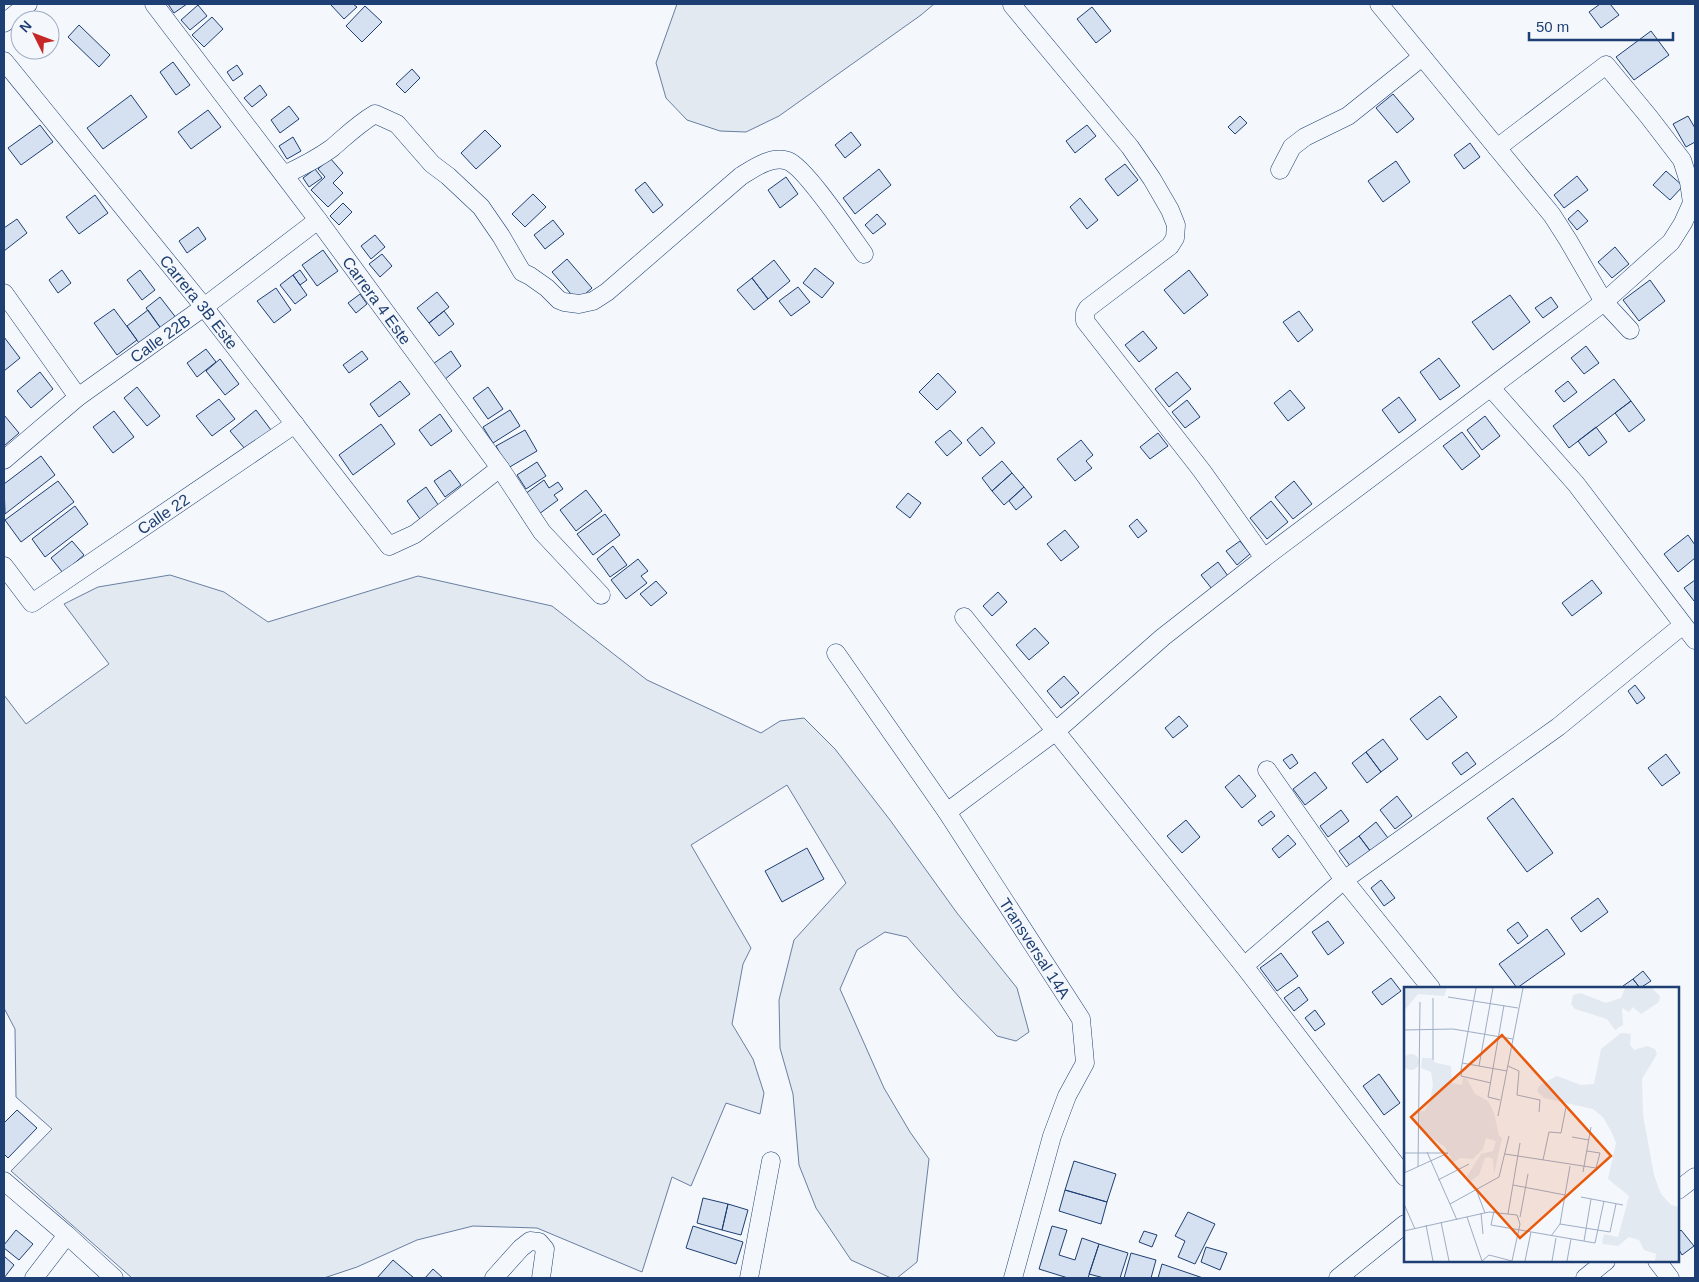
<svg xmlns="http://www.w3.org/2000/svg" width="1699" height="1282" font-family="Helvetica,sans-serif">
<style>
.green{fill:#e3e9f0;stroke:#687fa3}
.building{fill:#d5e0f0;stroke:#1d3f73}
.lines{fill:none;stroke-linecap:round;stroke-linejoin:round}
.street-casing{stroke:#1d3f73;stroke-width:19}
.street{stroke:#f4f7fb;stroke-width:18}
.labels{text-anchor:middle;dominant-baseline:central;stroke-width:4;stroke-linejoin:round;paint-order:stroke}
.street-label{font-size:16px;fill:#1d3f73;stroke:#f4f7fb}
.inset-road{fill:none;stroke:#9eadc5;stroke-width:1}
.view{fill:#e8590c;fill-opacity:0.15;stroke:#e8590c;stroke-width:2.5}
.inset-edge{fill:none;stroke:#1d3f73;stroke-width:2.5}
</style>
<rect width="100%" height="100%" fill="#f4f7fb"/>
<path class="green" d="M677,4H934L921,15L779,116L746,132L720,131L687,120L666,98L656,63Z
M170,575L224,592L268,622L418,576L552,606L647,680L761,733L780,721L804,718L835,749L890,820L957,913L1017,988L1029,1032L1016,1041L997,1036L959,997L907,937L885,932L857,950L840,989L884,1088L910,1132L929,1159L917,1262L897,1278H891L851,1260L816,1208L799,1165L793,1094L780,1048L779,1000L794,940L846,883L787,785L691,845L751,948L743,964L732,1024L753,1059L764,1093L760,1114L726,1103L691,1186L672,1177L642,1272L537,1228L473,1226L417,1240L357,1267L324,1278H132L11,1171L52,1129L16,1097L15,1029L4,1008V695L26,724L109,664L64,604L98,587Z"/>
<path class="building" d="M168,4H187L174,13Z
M332,4H353L357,7L344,19L331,5Z
M1600,4H1610L1619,15L1601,28L1589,12Z
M198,5L207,16L190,30L181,20Z
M365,6L382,22L362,42L346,26Z
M1092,7L1111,31L1096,43L1077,19Z
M212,17L223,29L204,47L192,35Z
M79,25L110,55L99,67L68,37Z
M1651,31L1669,55L1634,80L1616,57Z
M173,62L190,85L176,95L160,72Z
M237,65L243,74L233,81L227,72Z
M412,69L420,78L405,93L396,84Z
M260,85L267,95L252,107L244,98Z
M1393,94L1414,119L1397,133L1376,108Z
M131,95L147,117L103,149L87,128Z
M289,106L299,119L280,133L271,120Z
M208,110L221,127L191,149L178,132Z
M1240,116L1247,123L1235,134L1228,127Z
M1688,116L1695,128V142L1686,147L1673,124Z
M40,125L53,142L21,165L8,148Z
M1087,125L1096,136L1075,153L1066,141Z
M485,130L501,146L476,169L461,153Z
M851,132L861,145L845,158L835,145Z
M293,137L301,151L287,159L279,146Z
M1470,143L1480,157L1464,169L1454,155Z
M330,158L343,173L333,183L343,193L328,207L311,190L325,177L318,169Z
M1396,161L1410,182L1383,202L1368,181Z
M1125,164L1138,180L1118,196L1105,179Z
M315,169L322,178L309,187L303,178Z
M879,169L891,185L855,214L843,198Z
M1666,171L1683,186L1670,200L1653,185Z
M1577,176L1588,190L1564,208L1554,195Z
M786,177L798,194L780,208L768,190Z
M645,182L663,205L653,213L635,190Z
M533,194L546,207L525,227L512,214Z
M95,195L108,213L79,234L66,217Z
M1080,198L1098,220L1087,229L1070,207Z
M343,203L352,212L339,225L330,216Z
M1578,210L1588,221L1577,230L1568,219Z
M877,214L886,224L873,234L865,225Z
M17,219L27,233L4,251V228Z
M553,220L564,234L545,249L534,235Z
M198,227L206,239L187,253L179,241Z
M375,235L385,247L371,259L361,246Z
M1615,247L1629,264L1612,278L1598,262Z
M323,250L338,271L317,286L302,265Z
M382,254L392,266L380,277L369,264Z
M567,259L592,288L577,301L552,272Z
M774,260L790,281L768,299L752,278Z
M815,268L834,283L822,298L803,283Z
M62,270L71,283L58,293L49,280Z
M140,270L155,290L142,300L127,280Z
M300,270L307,280L300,285L293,275Z
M1189,270L1208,295L1184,314L1164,290Z
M293,275L307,295L295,304L280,285Z
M752,278L768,299L754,310L737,290Z
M1650,280L1665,301L1639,321L1623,300Z
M798,287L810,302L791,316L779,301Z
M276,288L291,310L274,323L257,301Z
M437,292L449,307L429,323L417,308Z
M360,294L367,304L356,313L348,303Z
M1510,295L1530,322L1493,350L1472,322Z
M160,297L177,319L162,330L146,308Z
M1551,297L1558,307L1543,318L1535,308Z
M114,309L137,340L117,355L94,323Z
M148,310L162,330L141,346L127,326Z
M444,311L454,324L439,336L429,323Z
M1299,311L1313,330L1298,342L1283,322Z
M1143,331L1157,348L1139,362L1125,345Z
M4,337L20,358L4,371Z
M1586,346L1599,363L1584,374L1571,358Z
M206,349L216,362L197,377L187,363Z
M362,351L368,359L349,373L343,365Z
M451,351L461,366L444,380L433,364Z
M1439,358L1460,386L1440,400L1420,372Z
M220,359L239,384L225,395L206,371Z
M40,372L53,389L31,408L17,391Z
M1177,372L1191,389L1169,407L1155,389Z
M938,373L956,392L937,410L919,392Z
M1614,379L1631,401L1569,448L1553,426Z
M400,381L410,394L379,417L370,404Z
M1568,381L1577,392L1564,402L1555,391Z
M137,387L160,416L147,426L124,398Z
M488,387L503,409L488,419L473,398Z
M1290,390L1305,408L1288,421L1274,403Z
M1399,397L1416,420L1399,433L1382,410Z
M219,399L235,419L212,436L196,416Z
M1187,400L1200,417L1185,428L1172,412Z
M1631,401L1645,420L1629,432L1615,413Z
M256,410L271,430L245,449L230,431Z
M510,410L520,426L493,443L483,427Z
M114,411L134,437L113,453L93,427Z
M440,414L452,431L431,446L419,430Z
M4,415L19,433L4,446Z
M1485,416L1500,436L1482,450L1467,430Z
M381,424L395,444L353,475L339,455Z
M982,427L995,443L980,456L967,440Z
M1596,427L1607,442L1589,456L1578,441Z
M525,430L537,451L508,468L496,446Z
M950,430L962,443L947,456L935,442Z
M1462,432L1480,456L1462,470L1443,446Z
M1158,433L1168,446L1150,459L1140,447Z
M1081,440L1093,455L1086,461L1092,468L1075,481L1057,459Z
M41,456L55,475L5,514L4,484Z
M1002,461L1012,473L992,491L982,478Z
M537,462L546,476L526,489L517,475Z
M450,470L461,485L445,497L434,481Z
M1012,473L1024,487L1004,505L992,491Z
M544,480L549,488L558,482L563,489L554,495L558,500L539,514L525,494Z
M58,481L74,502L21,542L5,520Z
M1294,481L1312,504L1293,519L1275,497Z
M426,487L439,506L420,519L407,501Z
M1024,487L1032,497L1016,510L1009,501Z
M586,490L602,511L576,531L560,510Z
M908,493L921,503L910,518L896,507Z
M1271,501L1288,522L1267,539L1250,518Z
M75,506L88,524L45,557L32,539Z
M605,514L620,535L593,555L577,534Z
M1137,519L1147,531L1138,538L1129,526Z
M1065,530L1079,547L1061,561L1047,544Z
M1688,535L1695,545V558L1678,572L1664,554Z
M72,541L84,555L63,573L51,558Z
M1240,541L1250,554L1237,565L1226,551Z
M613,546L627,565L610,577L597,559Z
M638,559L648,571L641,576L647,583L626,599L611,580Z
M1218,562L1228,576L1212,589L1201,575Z
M1592,580L1602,593L1572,616L1562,603Z
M1695,580V600L1694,601L1684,588Z
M656,581L667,593L651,606L640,594Z
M998,592L1007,602L992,616L983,606Z
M1035,628L1049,643L1029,660L1016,645Z
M1064,676L1079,693L1061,708L1047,691Z
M1635,685L1645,698L1637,704L1628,691Z
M1440,696L1457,717L1427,740L1410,719Z
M1179,716L1188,726L1173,738L1165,728Z
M1383,739L1398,759L1381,772L1366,752Z
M1366,752L1381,772L1367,783L1352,763Z
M1467,752L1476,764L1461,775L1452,763Z
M1292,754L1298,763L1290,769L1283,760Z
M1666,754L1680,773L1662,786L1648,768Z
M1315,772L1327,788L1305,805L1293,789Z
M1239,775L1256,796L1242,808L1225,787Z
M1397,796L1412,816L1395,829L1380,810Z
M1513,798L1553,853L1527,872L1487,818Z
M1341,810L1349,821L1328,837L1320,826Z
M1271,811L1275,816L1262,826L1258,821Z
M1186,820L1200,837L1182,853L1167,836Z
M1376,822L1388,838L1371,852L1359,836Z
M1288,835L1296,844L1279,858L1272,849Z
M1359,836L1371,852L1351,867L1339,851Z
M807,848L824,879L782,902L765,871Z
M1381,880L1395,898L1384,906L1371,888Z
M1598,898L1608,912L1581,932L1571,918Z
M1328,921L1344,943L1328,955L1312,932Z
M1518,922L1528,936L1518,944L1507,930Z
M1547,929L1565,954L1517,988L1499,964Z
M1281,953L1298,976L1277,991L1260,968Z
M1643,971L1651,981L1640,988L1633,979Z
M1391,978L1401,991L1382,1005L1372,992Z
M1633,979L1640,988H1624L1623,986Z
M1299,987L1308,1000L1294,1011L1284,998Z
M1315,1010L1325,1024L1315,1031L1305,1018Z
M1379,1074L1400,1103L1384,1115L1363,1086Z
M17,1110L37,1128L8,1158L4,1154V1123Z
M1074,1161L1116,1174L1107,1202L1065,1190Z
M1065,1190L1107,1202L1101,1224L1059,1211Z
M703,1198L728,1204L722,1230L697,1223Z
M728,1204L748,1210L741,1235L722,1230Z
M1188,1212L1215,1224L1195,1264L1178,1257L1185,1241L1175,1236Z
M693,1226L743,1242L736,1264L686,1248Z
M1052,1226L1067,1230L1059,1255L1075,1260L1082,1238L1099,1244L1088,1278H1068L1039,1269Z
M16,1230L33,1244L19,1260L4,1248V1245Z
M1681,1230L1694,1246L1682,1255L1678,1248V1233Z
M1144,1231L1157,1235L1152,1247L1139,1242Z
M1099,1244L1128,1253L1120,1278H1104L1089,1274Z
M1206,1247L1227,1253L1220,1270L1201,1262Z
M1131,1253L1156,1260L1151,1278H1124Z
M4,1256L14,1265L4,1278Z
M393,1260L414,1278H377Z
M1162,1264L1203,1278H1158Z
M433,1269L443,1278H425Z"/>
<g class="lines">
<defs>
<g id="street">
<path id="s1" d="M154,4L318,220L445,393L500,468L542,532L601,595"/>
<path d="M1379,4L1552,215L1568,240L1604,302L1630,330"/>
<path d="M1012,5L1130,147L1152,179L1170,210L1176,225L1175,238L1170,246L1088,308L1085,313V321L1202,471L1264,558"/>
<path d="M4,23L28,4"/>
<path id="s2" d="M4,61L204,307L389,546L415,534L500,468"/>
<path d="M1280,170L1292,147L1305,137L1348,116L1422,57"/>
<path d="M284,175C301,167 317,159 332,148C346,136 358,124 375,114L397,124L432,164L448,176L481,207L501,236L522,272L530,276L547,288L559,300L564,302L579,304L593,301L607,292L741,176C754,168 772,155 788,161C805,167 851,236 864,254"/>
<path d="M4,293L78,397"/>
<path d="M1491,388L1576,484L1695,640"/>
<path id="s3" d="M4,460L78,397L204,307L318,220"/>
<path id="s4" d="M4,566L32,603L295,424"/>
<path d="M964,617L1244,966L1405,1177"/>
<path id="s5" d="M836,653L947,812L1081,1019L1085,1063L1067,1096L1052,1136L1013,1278"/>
<path d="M1267,770L1344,880L1431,988"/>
<path d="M947,812L1056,731L1163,637L1264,558L1604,302L1671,242L1683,223L1692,203L1689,182L1682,160L1649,117L1606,65L1497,148"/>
<path d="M1244,966L1344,880L1558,727L1683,625"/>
<path d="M4,1181L67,1235L114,1278"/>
<path d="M1678,1190L1695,1177"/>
<path d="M1657,1261L1670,1278"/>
<path d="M34,1278L67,1235"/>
<path d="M494,1278L521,1248L530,1241L539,1242L545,1249L541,1278"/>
<path d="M749,1278L771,1161"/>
<path d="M1338,1278L1405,1224"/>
<path d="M1585,1278L1606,1261"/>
</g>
</defs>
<use href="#street" class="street-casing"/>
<use href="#street" class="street"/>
</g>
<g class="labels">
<g class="street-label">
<text stroke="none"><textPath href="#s1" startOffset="371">Carrera 4 Este</textPath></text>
<text stroke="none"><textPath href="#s2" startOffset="310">Carrera 3B Este</textPath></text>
<text stroke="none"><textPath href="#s3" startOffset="198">Calle 22B</textPath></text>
<text stroke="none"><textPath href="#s4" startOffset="205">Calle 22</textPath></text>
<text stroke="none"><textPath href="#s5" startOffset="356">Transversal 14A</textPath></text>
</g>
</g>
<g transform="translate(1404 987)">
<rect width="275" height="275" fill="#f4f7fb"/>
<path d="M0,1H43L40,9L14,7L0,24ZM221,1H248L256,9L255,15L237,27L229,20L225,25L218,21L219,38L211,43L203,32L171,22L167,17L169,8L176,6L202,16L217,11ZM217,46L227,47L226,58L230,63L243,59L251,62L253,67L238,92L239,128L250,188L257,207L267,218L275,220V274H251L252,267L240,263L235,253L225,250L214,259L198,257L200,247L214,250L225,209L204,192L212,156L208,146L199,130L189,122L140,111L133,104L136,98L153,89L177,98L190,97L197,62ZM-1 75a8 8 0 1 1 16 0a8 8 0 1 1-16 0ZM18,71H27L32,76L47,79L48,96L58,98L59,91L63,92L71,107L84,114L90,126L95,149L98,151L90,187L89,172L85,170L81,171L75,188L67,194L63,189L77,167L89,164L92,154L82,151L79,162L69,172L57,171L49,175L41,160L16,143L15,124H21L26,115L29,98L27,85L17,81Z" fill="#e3e9f0"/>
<path class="inset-road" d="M44,10L114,21M0,43L49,42L109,52M29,73V11M58,76L103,84M75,79L89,1M104,79L115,84L113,108L136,113L135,125M58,82L57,89L87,96M57,83L72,1M96,113L84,110L100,18M0,129L1,186M94,129L119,1M168,150L185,153M23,165L53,233M0,166H44L0,186M101,167L192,181L196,166L183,164M139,173L145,145L157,146L162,120M14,180L16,15M179,185L187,140M34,193L65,177M109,198L161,208M72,202L81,226M177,210L219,218M0,217L11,242M46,217L95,190L105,149M90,224L87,238L191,256L200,214M77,226L79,247M104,227L116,156M63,230L78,274M116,230L124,187M37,235L45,274M156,237L206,245L212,217M22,238L29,274M0,244L85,225L113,228L116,237L108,274M147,249L156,237L166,179M180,254L187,212M78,274L85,268L108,274M121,274L127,245M148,274L152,251M163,274L167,252"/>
<path class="view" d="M98,48L207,169L116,251L7,130Z"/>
<rect width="275" height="275" class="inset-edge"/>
</g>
<rect width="1699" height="1282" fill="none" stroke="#1d3f73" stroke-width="10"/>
<g transform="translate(35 35) rotate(312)"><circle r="24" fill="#f4f7fb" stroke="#9eadc5"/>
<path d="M0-4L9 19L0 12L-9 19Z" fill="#c62828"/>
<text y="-8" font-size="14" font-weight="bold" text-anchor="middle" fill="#1d3f73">N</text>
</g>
<path d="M1529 32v8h144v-8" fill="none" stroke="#1d3f73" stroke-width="2.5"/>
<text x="1536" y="32" font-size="15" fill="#1d3f73" stroke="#f4f7fb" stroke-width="4" paint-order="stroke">50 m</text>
</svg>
